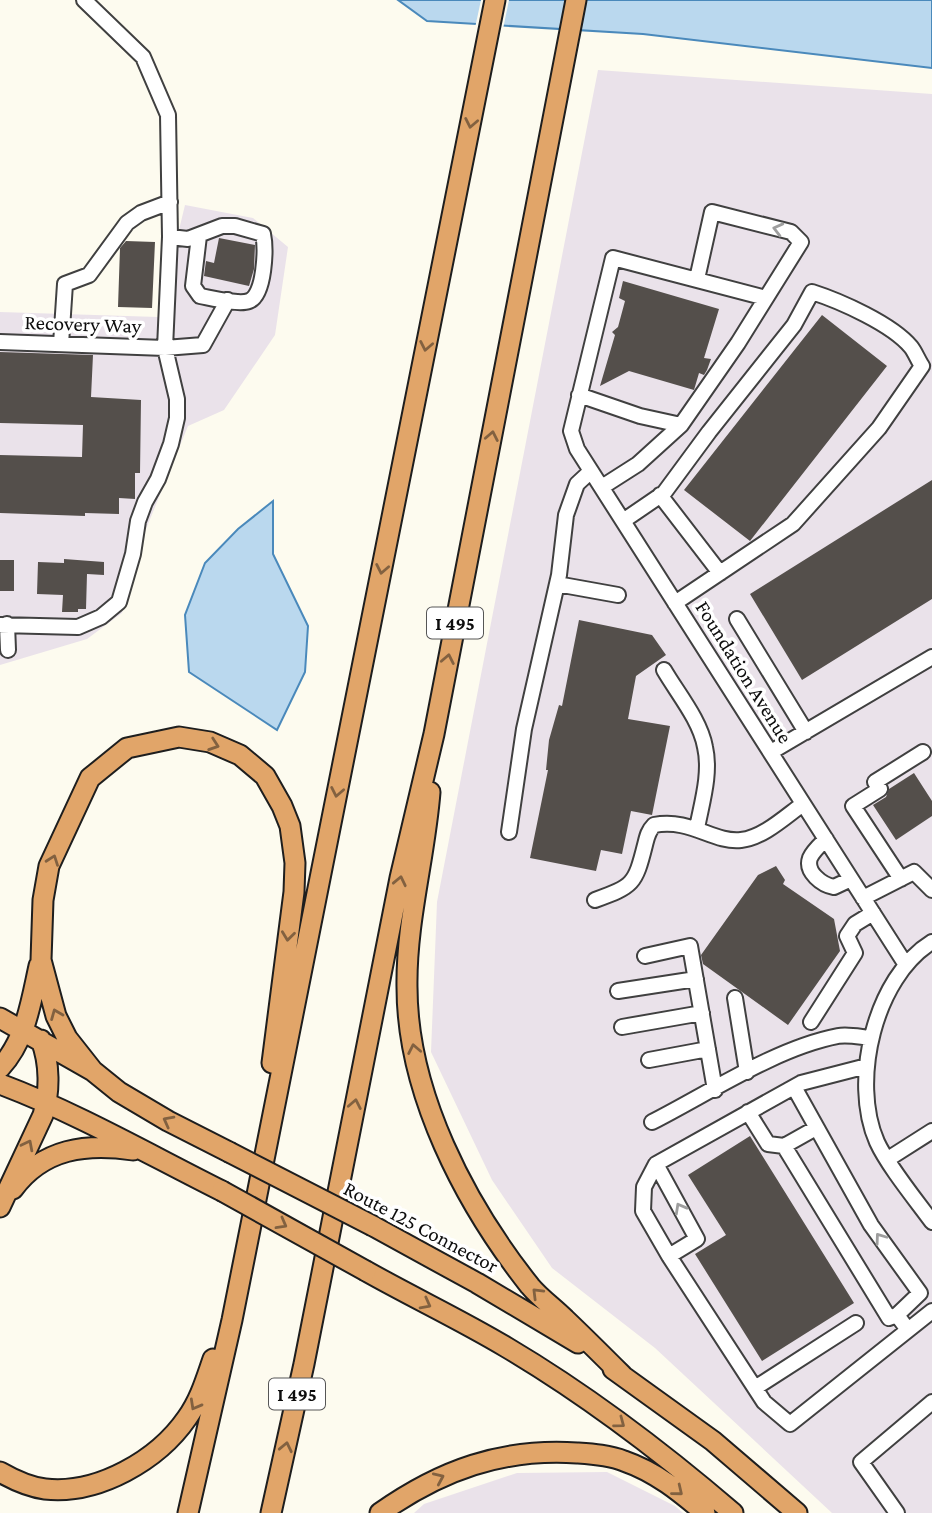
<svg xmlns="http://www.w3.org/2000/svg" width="932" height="1513" font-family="'Crimson Pro',serif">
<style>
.industrial{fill:#eae2ea}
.water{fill:#bad8ee;stroke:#4a89bb;stroke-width:2}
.pier{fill:#fdfbef}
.building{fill:#544f4b}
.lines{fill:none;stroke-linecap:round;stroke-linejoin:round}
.minor-casing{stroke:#404040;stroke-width:18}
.highway-casing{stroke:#1e1e1e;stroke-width:23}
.minor{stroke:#fff;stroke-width:14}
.highway{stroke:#e1a569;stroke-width:19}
.highway-bridge-casing{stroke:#1e1e1e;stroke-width:23;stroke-linecap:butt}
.highway-bridge{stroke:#e1a569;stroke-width:19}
.oneway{stroke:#826140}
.oneway2{stroke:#9e9e9e}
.labels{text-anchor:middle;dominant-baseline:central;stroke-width:7;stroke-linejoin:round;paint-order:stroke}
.shield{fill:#fff;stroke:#565656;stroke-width:2}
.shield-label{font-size:19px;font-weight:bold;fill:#0d0d0d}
.street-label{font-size:21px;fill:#0d0d0d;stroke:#fff}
</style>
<rect width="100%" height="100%" fill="#fdfbef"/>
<path class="industrial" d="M598,70L932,94V1513H832L655,1348L552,1268L492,1180L431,1052L437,902Z
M185,205L253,218L288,247L275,335L224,410L188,426L146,529L122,613L87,639L0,665V312L158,317Z
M607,1472L675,1506L683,1513H414L424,1504L517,1473Z"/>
<path class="water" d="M398,0H932V68L643,34L427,21Z
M273,501V554L308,626L305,672L277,730L189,672L185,615L205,563L238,529Z"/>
<path class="pier" d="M481,0H509L503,29L475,28Z"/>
<path class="building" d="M219,238L255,245L254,269L249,286L204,276L206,261L214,263Z
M126,241L155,242L152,308L118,307L120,248Z
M623,281L719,309L704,358L711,359L707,370L704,375L699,373L694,390L629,371L600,386L615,335L612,332L618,327L625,301L619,298Z
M822,315L887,366L750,541L684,490Z
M0,352L93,355L91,397L141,400L140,473H135V499L119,498V514L85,513V516L0,513V455L82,457L83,425L0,423Z
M932,480V599L802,680L750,594Z
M64,559L104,562V575L87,574L86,609H78V612H62L63,595L37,594L38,562L64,563Z
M0,560H14V591H0Z
M579,620L652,635L666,655L636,676L628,719L670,726L652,815L631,811L622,854L601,850L596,871L530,858L548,770H546L549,740L559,705L562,706Z
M914,773L932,801V816L896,840L873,805L886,797L889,789Z
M776,866L785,880L783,884L834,919L840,951L788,1025L703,964L701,955L758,875Z
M750,1136L854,1303L762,1361L695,1254L726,1235L688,1175Z"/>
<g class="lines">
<defs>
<path id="minor" d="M170,237L188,239L222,226H235L263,234C266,248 265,295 249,301C239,305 211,298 200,296L193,286L199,236
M766,298L613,258L571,431L577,449L906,965
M0,342L165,348L203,345L228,300
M61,344L65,284L89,275L127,223L141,213L170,202
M579,395L640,416L681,425
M602,487L638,464L681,425L738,343L801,242L791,232L712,212L697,279
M660,495L720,573
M623,521L664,493L709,432L794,325L812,292C840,301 892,324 911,347C915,352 918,360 922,366L879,428L793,524L675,603
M557,584L618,595
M737,619L806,732
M7,624L8,650
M0,625L78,627L101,617L119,602L133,554L138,521L145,502L158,479L171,444L177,418V399L165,348L170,237L168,115L143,57L84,0
M664,670C678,694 700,720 705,747C711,773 702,802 697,828
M771,752L932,657
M509,832L524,729L559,575L566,515L577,484L591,471
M826,839C821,844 813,851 810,858C805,872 822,885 834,887L851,879
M901,879L853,806L880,789L875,782L923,752
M863,898L914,872L932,890
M595,900C633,886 635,885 645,845C647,837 648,831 654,825C691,818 713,843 741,840C763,838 786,816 803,804
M932,942C875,977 850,1081 877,1142C888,1166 916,1200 932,1222
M645,956L690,946L715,1090
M618,991L696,979
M735,998L747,1072
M811,1022L855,953L847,936L855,924L873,913
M622,1027L702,1013
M649,1060L708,1049
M794,1087L871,1225L920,1293L897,1315L908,1330
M748,1112L768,1144L784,1146L889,1318L897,1315
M652,1122C709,1093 776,1048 838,1036C848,1034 860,1037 870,1038
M784,1146L816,1128
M888,1159L932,1131
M656,1164L644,1187L643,1211L669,1256L764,1402L790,1424L932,1311
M669,1256L697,1239L656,1164L801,1083L867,1066
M755,1388L856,1323
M897,1513L861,1462L932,1402"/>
<path id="highway" d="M430,792C425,857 406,921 407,987C407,1093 465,1204 530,1286C540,1298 554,1308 565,1319C584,1337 603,1356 622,1375
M0,1018L93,1071L119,1092L168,1121L229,1152
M0,1068C26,1040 31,1002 39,966
M93,1071L67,1038L56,1016L41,960L43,900L49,866L90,778L127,748L179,737L210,742L240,755L265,776L282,806L290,826L295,863L294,892L272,1063
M0,1084C77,1113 148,1154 222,1191
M13,1189C43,1148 87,1143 133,1150
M0,1207L43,1115C50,1092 50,1063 41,1040
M373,1226L477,1283L578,1343
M366,1271C412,1297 461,1320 506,1347C587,1395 662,1452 733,1513
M613,1369L713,1441L797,1513
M0,1472C14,1480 29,1487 45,1489C98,1495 158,1460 187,1418C200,1400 206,1379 213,1359
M188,1513L232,1320L495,0
M271,1513L304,1364L400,878L434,734L576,0
M380,1513C441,1470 502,1448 577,1453C592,1454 609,1455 624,1461C656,1472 680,1492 705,1513"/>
</defs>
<use href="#minor" class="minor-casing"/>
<use href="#highway" class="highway-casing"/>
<use href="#minor" class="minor"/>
<use href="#highway" class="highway"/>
<defs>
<path id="highway-bridge" d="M229,1152L373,1226
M222,1191L366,1271"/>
</defs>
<use href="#highway-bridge" class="highway-bridge-casing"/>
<use href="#highway-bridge" class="highway-bridge"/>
</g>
<defs><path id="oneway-chevron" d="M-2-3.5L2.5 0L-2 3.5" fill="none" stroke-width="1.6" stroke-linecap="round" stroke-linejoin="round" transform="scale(1.75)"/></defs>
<g class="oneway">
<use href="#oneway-chevron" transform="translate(471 123) rotate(101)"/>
<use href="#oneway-chevron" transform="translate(426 346) rotate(101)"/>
<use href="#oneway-chevron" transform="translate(492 436) rotate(-79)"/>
<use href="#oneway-chevron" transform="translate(382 569) rotate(101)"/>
<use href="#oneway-chevron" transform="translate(448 659) rotate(-79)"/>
<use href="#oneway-chevron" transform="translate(214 745) rotate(19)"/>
<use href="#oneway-chevron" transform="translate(337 792) rotate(101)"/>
<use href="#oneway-chevron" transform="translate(53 860) rotate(-70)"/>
<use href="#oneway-chevron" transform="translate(400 881) rotate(-78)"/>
<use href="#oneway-chevron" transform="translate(288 936) rotate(97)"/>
<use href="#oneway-chevron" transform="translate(56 1014) rotate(-112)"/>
<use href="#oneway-chevron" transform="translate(414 1049) rotate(-101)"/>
<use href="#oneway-chevron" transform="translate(355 1104) rotate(-79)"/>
<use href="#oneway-chevron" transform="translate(168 1121) rotate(-152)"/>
<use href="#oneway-chevron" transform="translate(28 1145) rotate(-63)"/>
<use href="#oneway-chevron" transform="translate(282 1224) rotate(29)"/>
<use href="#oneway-chevron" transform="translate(537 1293) rotate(-135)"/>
<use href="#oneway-chevron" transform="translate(426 1304) rotate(28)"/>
<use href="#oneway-chevron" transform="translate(195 1405) rotate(119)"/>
<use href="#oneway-chevron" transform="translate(620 1423) rotate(37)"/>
<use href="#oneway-chevron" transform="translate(286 1447) rotate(-78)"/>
<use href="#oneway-chevron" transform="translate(439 1478) rotate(-24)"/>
<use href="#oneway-chevron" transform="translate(678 1491) rotate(39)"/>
</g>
<g class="oneway2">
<use href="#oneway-chevron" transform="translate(778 229) rotate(-166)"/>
<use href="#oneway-chevron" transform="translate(680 1208) rotate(-119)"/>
<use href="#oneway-chevron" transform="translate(880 1238) rotate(-126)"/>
</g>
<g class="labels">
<g class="shield">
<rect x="427" y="607.5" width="56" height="31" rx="5"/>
<rect x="269" y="1378.5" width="56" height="31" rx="5"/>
</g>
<g class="shield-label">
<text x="455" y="623">I 495</text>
<text x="297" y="1394">I 495</text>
</g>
<g class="street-label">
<text transform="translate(83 324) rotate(2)">Recovery Way</text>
<text transform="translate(744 672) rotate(58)">Foundation Avenue</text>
<text transform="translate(421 1227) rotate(28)">Route 125 Connector</text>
</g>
</g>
</svg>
